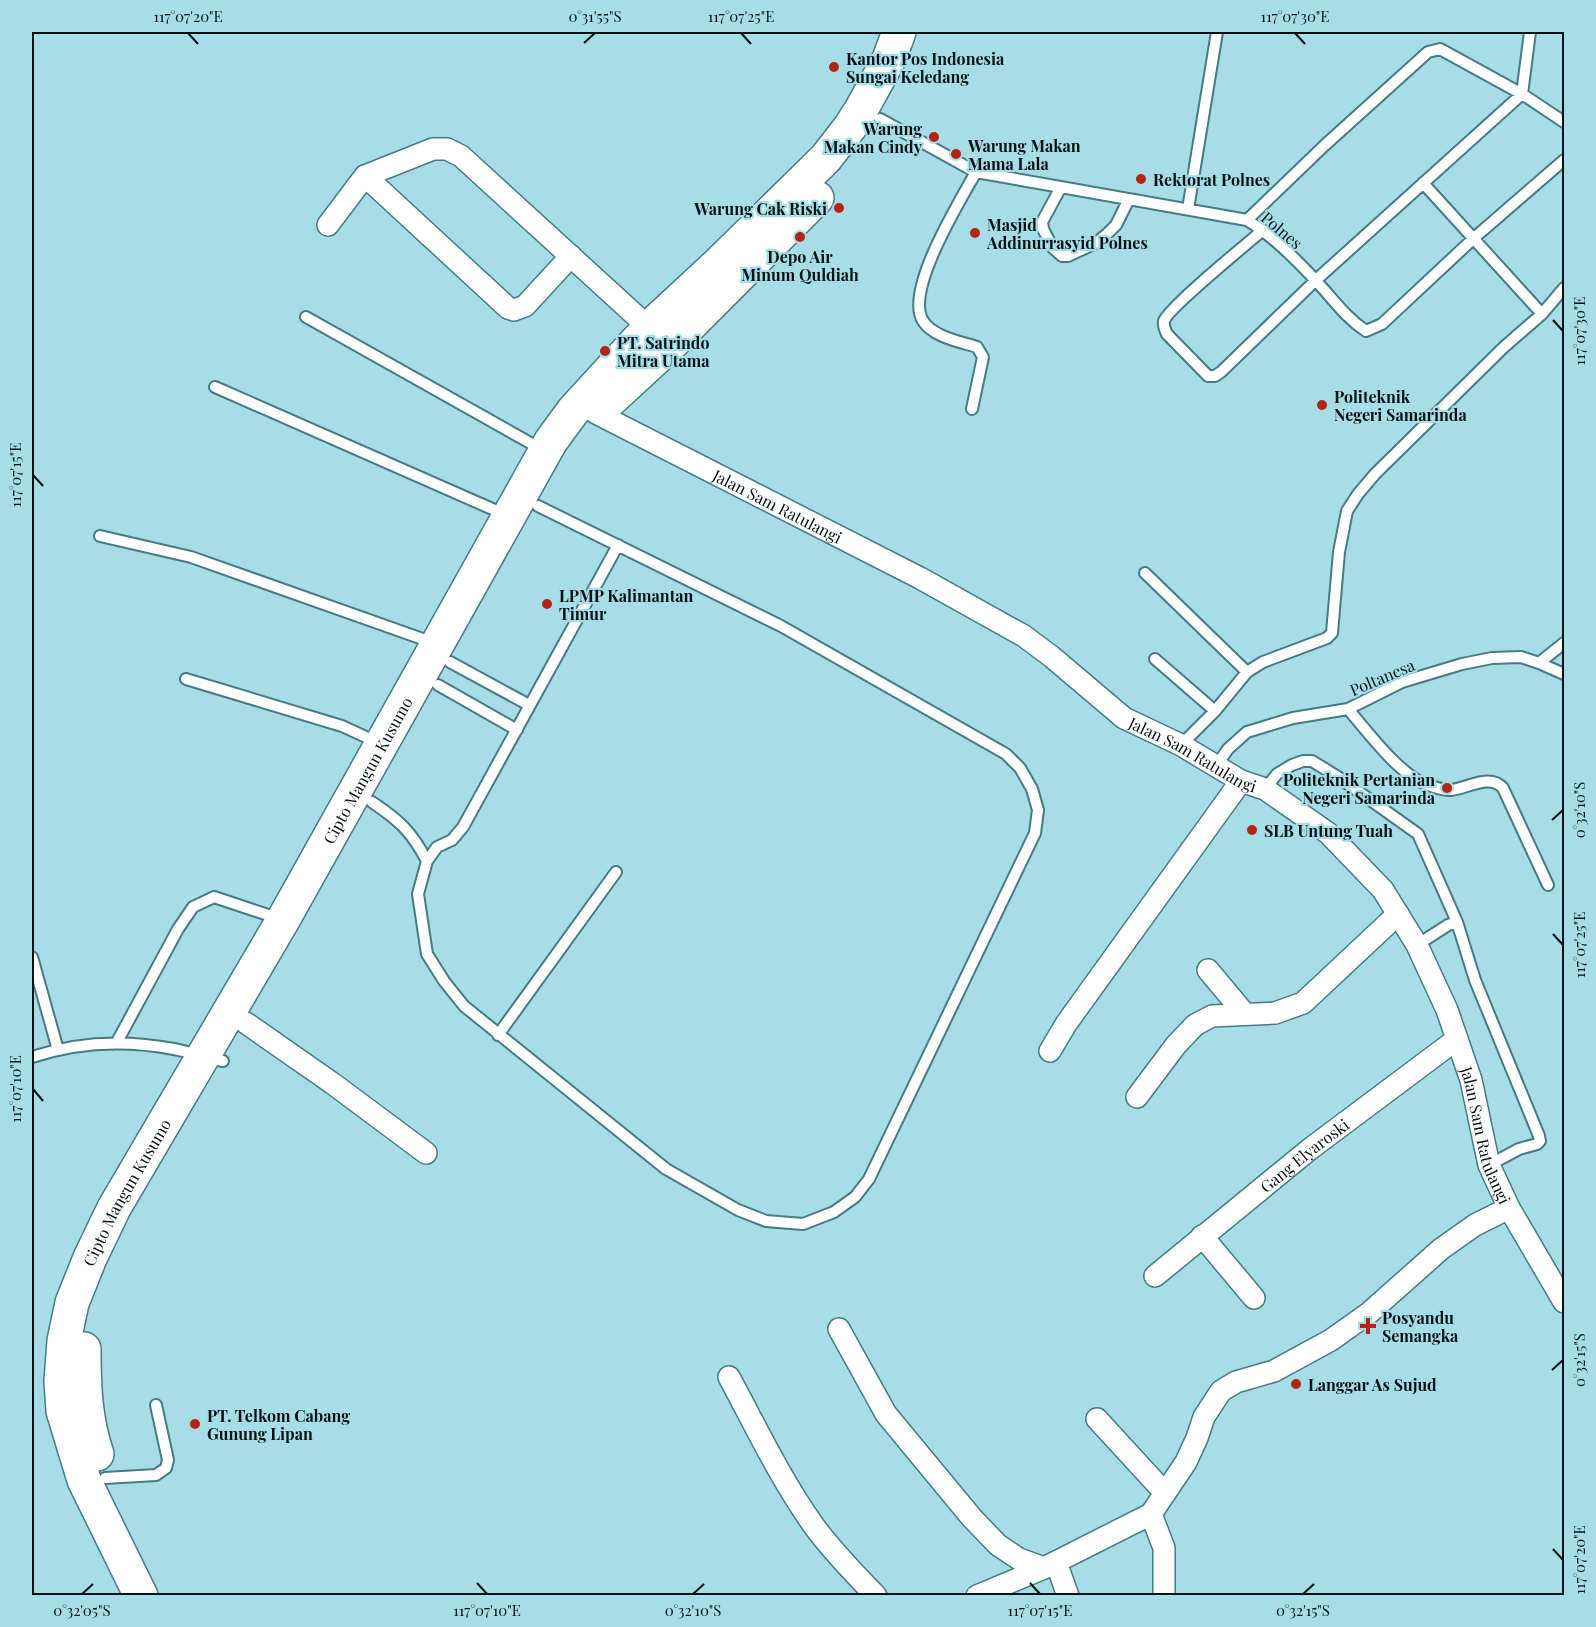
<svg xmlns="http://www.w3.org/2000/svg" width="1596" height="1627" font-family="'Playfair Display',serif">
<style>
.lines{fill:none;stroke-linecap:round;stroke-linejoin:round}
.lane-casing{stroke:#467b84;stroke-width:14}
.street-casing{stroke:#467b84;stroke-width:24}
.highway-casing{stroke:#467b84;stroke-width:36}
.lane{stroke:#fff;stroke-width:10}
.street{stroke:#fff;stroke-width:21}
.highway{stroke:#fff;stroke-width:33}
.ticks{fill:none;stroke:#001114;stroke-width:2}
.poi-dot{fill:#b22415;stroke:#a6dde7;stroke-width:2}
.labels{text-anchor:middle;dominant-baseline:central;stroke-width:4.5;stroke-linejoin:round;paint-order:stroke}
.poi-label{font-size:16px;font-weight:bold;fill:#001114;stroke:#a6dde7;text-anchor:start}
.street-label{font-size:16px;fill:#001114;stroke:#a6dde7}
.neatline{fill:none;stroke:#001114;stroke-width:2}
.ticks-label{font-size:15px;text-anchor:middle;fill:#001114}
</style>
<rect width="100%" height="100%" fill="#a6dde7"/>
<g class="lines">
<defs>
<path id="lane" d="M880,119L976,172L1247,220C1273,236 1296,259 1317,282C1333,299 1346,318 1366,331L1382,324L1474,238L1564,160
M1061,187L1042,222L1043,229L1053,248L1062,256H1068L1096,243L1107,234L1116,225L1129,199
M1188,209L1217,32
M1247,220L1325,145L1428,52L1440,49L1522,94L1564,122
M1263,230C1248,243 1168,308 1164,321C1163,326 1165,330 1167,334L1208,376H1215L1221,372L1316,280L1522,94L1530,32
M1542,314L1564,288
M306,317L541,449
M215,387L506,515
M972,409L983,357L977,347C961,342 933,337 923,321C904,291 960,201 976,172
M538,506L781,626L1006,754L1020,768L1032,789L1038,810L1035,833L869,1179L855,1197L834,1212L803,1224L766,1221L738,1210L666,1169L464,1006L444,981L427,954L418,894L427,861L437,847L452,840L463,827L618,545
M100,536L191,557L434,643
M1145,573L1247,672L1263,662L1327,638L1332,633L1339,552L1347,511L1358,494L1375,474L1504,347L1542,314L1423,183
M1564,643L1539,663L1564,674
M1155,659L1215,711L1247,672
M450,662L529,705
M186,679L342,726L379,743
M438,685L517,730
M1348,709C1367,731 1401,777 1428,785C1435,787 1444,791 1451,790C1468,788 1490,773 1503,788L1548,885
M1181,745L1215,711
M1216,766L1228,749L1247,732L1293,718L1348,709L1402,682L1462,664L1492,658L1521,657L1539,663
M1265,789L1277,774L1292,765L1303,761H1312L1338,777L1418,834L1457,922
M372,802C400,821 411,831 427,861
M1417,945L1448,925L1457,922L1475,980L1539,1136L1540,1141L1537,1144L1519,1149L1489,1165
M32,957L58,1050
M498,1035L616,872
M117,1042L178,929L193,907L214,897L280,919
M32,1057C77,1042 127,1040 174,1049C190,1052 206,1058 223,1061
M105,1478L156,1475L166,1468L168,1460L156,1405"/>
<g id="street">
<path d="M365,176L508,308L514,310L525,306L571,256"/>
<path d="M328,225L365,176L433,149H447L461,156L657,335"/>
<path id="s1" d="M596,413L920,578L1024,636L1052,657L1124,718L1181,745L1241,781L1265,789L1328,833L1383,890L1417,945L1447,1010L1471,1080L1489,1165L1509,1208L1564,1302"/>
<path d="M1208,970L1244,1013"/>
<path d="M246,1023L332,1083L426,1153"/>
<path d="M1050,1051L1066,1024L1241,781"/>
<path d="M1137,1097L1176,1045L1195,1025L1212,1016L1275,1013L1303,1003L1398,914"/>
<path d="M1202,1236L1254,1298"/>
<path id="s2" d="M1155,1276L1310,1149L1457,1039"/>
<path d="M839,1329L886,1414L972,1518L998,1545L1019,1559L1044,1568"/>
<path d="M729,1377C756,1427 781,1480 814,1526C832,1551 854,1573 876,1596"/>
<path d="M1097,1419L1165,1493"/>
<path d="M1151,1514L1164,1548V1596"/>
<path d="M1056,1562L1068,1596"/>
<path d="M977,1596L1044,1568L1151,1514L1186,1462L1197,1438L1204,1417L1221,1391L1236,1382L1274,1371L1331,1340L1369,1313L1441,1249L1475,1225L1509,1208"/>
</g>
<g id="highway">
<path d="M605,405L669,346L817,198"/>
<path d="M84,1349C84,1384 85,1420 97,1454"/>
<path id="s3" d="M141,1596L84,1480L63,1411L61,1381L64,1341L72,1303L90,1258L114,1208L283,920L551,441L573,411L649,328L717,265L826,158L850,127L861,110L889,59L899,32"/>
</g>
</defs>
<use href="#lane" class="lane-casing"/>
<use href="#street" class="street-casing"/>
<use href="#highway" class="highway-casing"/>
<use href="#lane" class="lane"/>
<use href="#street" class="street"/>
<use href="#highway" class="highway"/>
</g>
<path class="ticks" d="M188,33L198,44M741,33L751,44M1295,33L1305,44M584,43L595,33M1553,320L1563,331M33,475L43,486M1552,820L1563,810M1553,934L1563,945M33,1089L43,1101M1552,1370L1563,1360M1553,1549L1563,1560M477,1583L487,1594M1030,1583L1040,1594M82,1594L93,1584M693,1594L704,1584M1303,1594L1314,1584"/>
<g class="poi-dot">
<circle cx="834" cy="67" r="6"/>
<circle cx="934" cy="137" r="6"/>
<circle cx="956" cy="154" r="6"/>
<circle cx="1141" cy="179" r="6"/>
<circle cx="839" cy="208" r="6"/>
<circle cx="975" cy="233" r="6"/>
<circle cx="800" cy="237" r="6"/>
<circle cx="605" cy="351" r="6"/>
<circle cx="1322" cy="405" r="6"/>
<circle cx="547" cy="604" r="6"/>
<circle cx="1447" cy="788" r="6"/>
<circle cx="1252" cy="830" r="6"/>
<path d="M1365 1317h6v6h6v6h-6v6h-6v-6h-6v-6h6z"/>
<circle cx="1296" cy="1384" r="6"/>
<circle cx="195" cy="1424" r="6"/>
</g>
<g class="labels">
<g class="poi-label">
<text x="846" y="58">Kantor Pos Indonesia<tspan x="846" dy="18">Sungai Keledang</tspan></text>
<text x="922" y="128" text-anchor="end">Warung<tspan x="922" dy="18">Makan Cindy</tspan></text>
<text x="968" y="145">Warung Makan<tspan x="968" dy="18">Mama Lala</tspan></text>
<text x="1153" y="179">Rektorat Polnes</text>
<text x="827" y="208" text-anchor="end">Warung Cak Riski</text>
<text x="987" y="224">Masjid<tspan x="987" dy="18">Addinurrasyid Polnes</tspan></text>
<text x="800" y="256" text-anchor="middle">Depo Air<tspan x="800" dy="18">Minum Quldiah</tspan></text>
<text x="617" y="342">PT. Satrindo<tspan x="617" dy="18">Mitra Utama</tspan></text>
<text x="1334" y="396">Politeknik<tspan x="1334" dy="18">Negeri Samarinda</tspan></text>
<text x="559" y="595">LPMP Kalimantan<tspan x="559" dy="18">Timur</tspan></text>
<text x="1435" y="779" text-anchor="end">Politeknik Pertanian<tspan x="1435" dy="18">Negeri Samarinda</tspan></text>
<text x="1264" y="830">SLB Untung Tuah</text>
<text x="1382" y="1317">Posyandu<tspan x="1382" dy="18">Semangka</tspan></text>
<text x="1308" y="1384">Langgar As Sujud</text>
<text x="207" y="1415">PT. Telkom Cabang<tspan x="207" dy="18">Gunung Lipan</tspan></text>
</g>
<g class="street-label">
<text transform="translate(1282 230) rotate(40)">Polnes</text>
<text stroke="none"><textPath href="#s1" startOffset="204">Jalan Sam Ratulangi</textPath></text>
<text transform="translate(1382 677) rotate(-23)">Poltanesa</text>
<text stroke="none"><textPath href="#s1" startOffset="690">Jalan Sam Ratulangi</textPath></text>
<text stroke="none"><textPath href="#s3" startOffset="920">Cipto Mangun Kusumo</textPath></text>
<text stroke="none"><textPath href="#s1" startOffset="1194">Jalan Sam Ratulangi</textPath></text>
<text stroke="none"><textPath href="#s2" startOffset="192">Gang Elyaroski</textPath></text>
<text stroke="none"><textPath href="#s3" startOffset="434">Cipto Mangun Kusumo</textPath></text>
</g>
</g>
<rect width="1596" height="1627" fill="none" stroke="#a6dde7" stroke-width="66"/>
<rect x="33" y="33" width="1530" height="1561" class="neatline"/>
<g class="ticks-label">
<text x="188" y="22">117°07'20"E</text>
<text x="595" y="22">0°31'55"S</text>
<text x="741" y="22">117°07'25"E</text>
<text x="1295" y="22">117°07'30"E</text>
<text transform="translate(1580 331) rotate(-90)" y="5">117°07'30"E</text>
<text transform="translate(16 475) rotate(-90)" y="5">117°07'15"E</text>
<text transform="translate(1580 810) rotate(-90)" y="5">0°32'10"S</text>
<text transform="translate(1580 945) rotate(-90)" y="5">117°07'25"E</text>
<text transform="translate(16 1089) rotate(-90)" y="5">117°07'10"E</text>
<text transform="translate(1580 1360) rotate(-90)" y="5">0°32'15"S</text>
<text transform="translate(1580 1560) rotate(-90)" y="5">117°07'20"E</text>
<text x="82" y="1616">0°32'05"S</text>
<text x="487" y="1616">117°07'10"E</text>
<text x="693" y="1616">0°32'10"S</text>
<text x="1040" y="1616">117°07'15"E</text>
<text x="1303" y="1616">0°32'15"S</text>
</g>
</svg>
